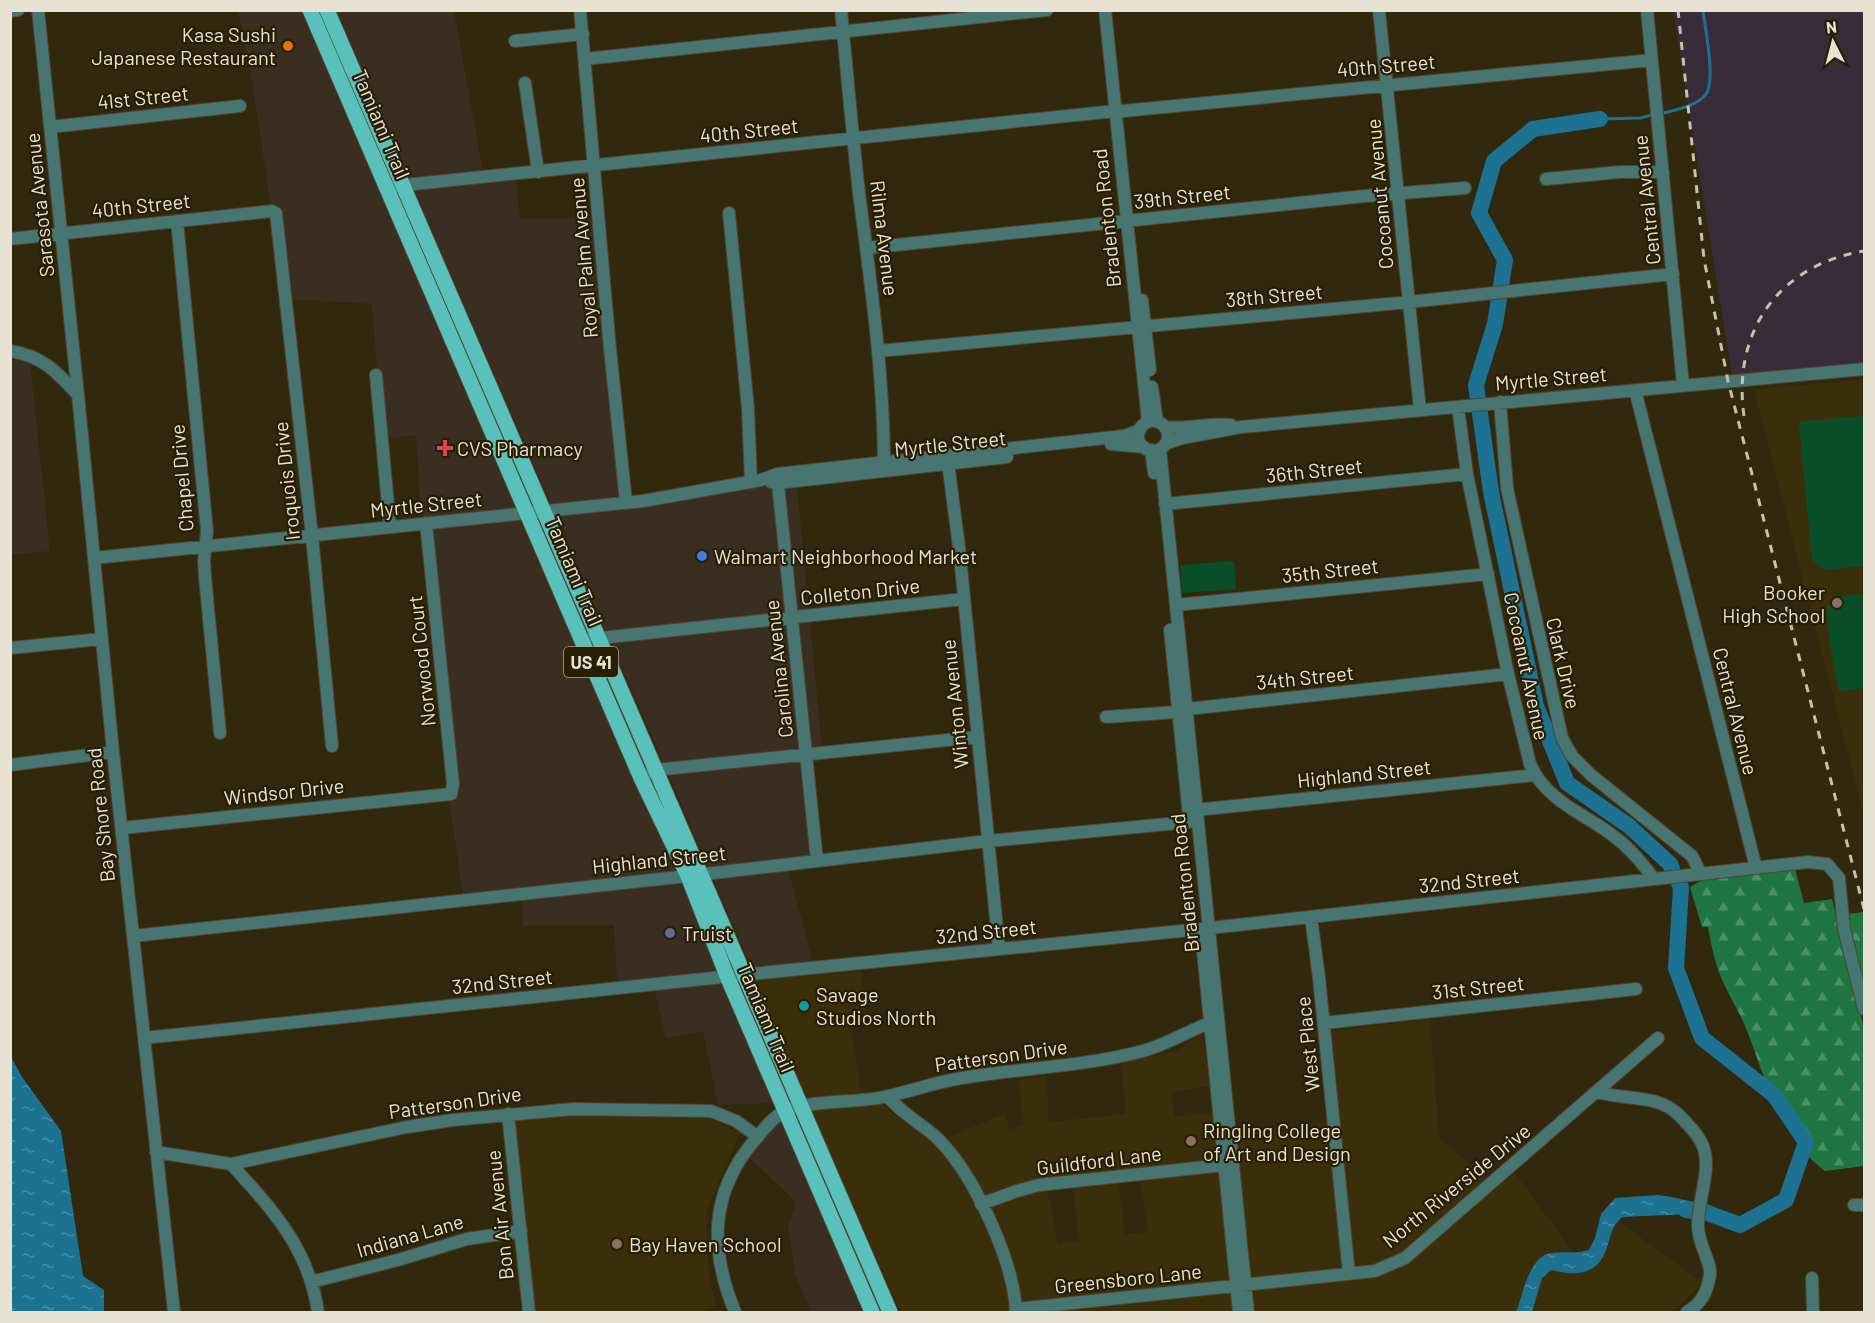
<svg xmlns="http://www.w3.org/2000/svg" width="1875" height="1323" font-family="Barlow,sans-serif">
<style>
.commercial{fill:#3a2e20}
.industrial{fill:#392b38}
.built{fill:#3b2e0b;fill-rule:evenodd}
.forest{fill:url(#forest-firs)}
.garden{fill:#0a4e29}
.water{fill:url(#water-ripples)}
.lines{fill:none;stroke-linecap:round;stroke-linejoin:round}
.stream{stroke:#1d7291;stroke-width:3}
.river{stroke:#1d7291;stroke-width:16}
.minor-casing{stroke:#4f462e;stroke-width:14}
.major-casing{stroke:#4f462e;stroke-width:17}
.minor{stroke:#467572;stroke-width:12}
.major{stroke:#59c0bc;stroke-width:15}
.rail{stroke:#c7c0af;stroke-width:3;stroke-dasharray:8 8;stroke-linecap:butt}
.food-dot{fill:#e8710a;stroke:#281e04;stroke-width:2}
.health-dot{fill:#e0444e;stroke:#281e04;stroke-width:2}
.shop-dot{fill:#3f7fe0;stroke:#281e04;stroke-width:2}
.education-dot{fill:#8d6e63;stroke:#281e04;stroke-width:2}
.service-dot{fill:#5c6f8a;stroke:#281e04;stroke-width:2}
.culture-dot{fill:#0f9aa8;stroke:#281e04;stroke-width:2}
.labels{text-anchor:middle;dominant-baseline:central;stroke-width:4.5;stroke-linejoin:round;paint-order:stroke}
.shield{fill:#281e04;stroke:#aea795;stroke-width:1.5}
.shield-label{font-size:18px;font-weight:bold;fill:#e8e2d3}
.poi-label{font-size:20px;fill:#e8e2d3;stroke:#281e04;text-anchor:start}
.street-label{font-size:20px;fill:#e8e2d3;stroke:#281e04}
</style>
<defs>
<pattern id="forest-firs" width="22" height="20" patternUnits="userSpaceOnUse" patternTransform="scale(1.5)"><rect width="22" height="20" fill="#1f7643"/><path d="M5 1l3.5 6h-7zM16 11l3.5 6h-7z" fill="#4a9066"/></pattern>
<pattern id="water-ripples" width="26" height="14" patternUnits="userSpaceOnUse" patternTransform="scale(1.5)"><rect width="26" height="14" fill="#1d7291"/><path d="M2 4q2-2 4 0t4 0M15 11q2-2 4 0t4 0" fill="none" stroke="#498ca4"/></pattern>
</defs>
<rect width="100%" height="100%" fill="#32280e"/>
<path class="commercial" d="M238,11H305L519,508L421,519L416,435L386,438L380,369H377L372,304L291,299L282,210L278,206H271L250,68Z
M336,11H454L483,172L410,180Z
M516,180L520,218L594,219L621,497L551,504L414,190Z
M22,359L30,362L50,551L11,555V360Z
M761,486L774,488L787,614L606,632L555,514L644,506Z
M797,486L809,611L796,613L784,488Z
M524,518L680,872L463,895L449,800L453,801L456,799L431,528Z
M810,621L822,749L810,750L797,623Z
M788,624L801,751L664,764L611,642Z
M802,761L812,856L709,868L668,774Z
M788,869L813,962L752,968L713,878Z
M685,882L720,972L617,983L614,925L523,926L522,899Z
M724,982L777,1103L718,1105L703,1031L666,1038L654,989Z
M782,1116L867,1312H811L795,1274L788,1227L796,1202L748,1156Z"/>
<path class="industrial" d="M1673,11H1864V364L1732,375Z"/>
<path class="built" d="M1864,379V816L1754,390Z
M861,971L866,1017L850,1021L860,1088L932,1144L1004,1114L1011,1130L1023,1124L1019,1080L1046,1075L1049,1122L1126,1114L1121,1062L1178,1051L1202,1032L1210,1086L1171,1092L1175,1116L1212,1114L1239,1133L1340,1119L1332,1031L1430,1019L1439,1138L1481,1173L1495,1189L1515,1173L1577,1257L1618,1221L1703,1283L1673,1312H901L752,980ZM1139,1175L1148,1232L1125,1234L1118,1179ZM1073,1185L1079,1241L1058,1244L1047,1188Z
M574,1115L709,1118L740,1133L706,1211L709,1276L716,1306L700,1312H532L515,1140L516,1120Z"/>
<path class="forest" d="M1795,869L1804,903L1832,899L1864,1028V1166L1825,1171C1777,1135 1765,1074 1743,1021C1738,1010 1731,999 1726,988C1716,969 1712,949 1708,927H1702L1690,887L1706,878Z
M1864,912V991L1847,914Z"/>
<path class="garden" d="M1864,416V566L1825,570L1812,560L1799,424L1801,421Z
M1234,561L1236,589L1182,593L1180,565Z
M1864,594V688L1839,692L1831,652L1826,608L1834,597Z"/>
<path class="water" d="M11,1057L22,1077L61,1131L83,1276L104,1290V1312H11Z
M1658,1195C1676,1197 1692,1202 1710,1205L1707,1218L1690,1214L1623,1217C1611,1225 1611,1237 1606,1250C1597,1276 1574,1276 1551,1270L1542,1278L1532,1312H1516C1523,1296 1528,1257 1551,1253C1564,1251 1576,1254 1589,1250L1595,1238L1601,1214L1615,1198Z"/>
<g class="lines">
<path class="stream" d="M1659,114C1672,111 1698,106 1706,94C1716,79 1705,29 1703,10
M1600,119L1640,118L1652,115"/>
<path class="river" d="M1600,119L1533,129L1494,161L1479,213L1505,260L1495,324L1476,385L1491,492L1536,706L1567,783L1629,826L1670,864L1672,869
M1679,883L1681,888L1676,968L1702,1038L1774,1095L1806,1142L1786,1200L1740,1225L1705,1212L1686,1210"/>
<defs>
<path id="minor" d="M38,10L78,395
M580,10L610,349L626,502
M841,10C847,71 852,132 859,193C871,285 884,376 884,470
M1105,10L1148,422
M1379,10L1420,410
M1647,10L1683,385
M10,11L18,10
M515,41L583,34
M585,59L1047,10
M525,83L538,172
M1123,111L1652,60
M50,127L240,106
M1546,179L1620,172H1663
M386,187L1115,111
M729,213L748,409L751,482
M177,221L207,531L204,560L205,577L220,733
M10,239L272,211L276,213L312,536L332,746
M867,248L1365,196L1465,188
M1142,300L1150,370
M10,351C43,356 57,372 78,395L113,752L174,1312
M879,351L1409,302L1673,274
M376,375L390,527
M1152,387L1157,421
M1635,390L1756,868
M1500,402L1507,488L1562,738L1572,756L1591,775L1692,856L1701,874
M1458,407L1467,474L1508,674L1530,764C1547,803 1587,814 1616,838C1631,849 1643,864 1654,879
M1138 436a15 15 0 1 1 30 0a15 15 0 1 1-30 0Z
M1165,427C1187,430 1209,422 1231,425
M1111,444L1144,447
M1165,444L1182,438L1241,427L1864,369
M1160,449L1248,1312
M1151,450L1154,473
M947,455L959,547L999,949
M777,474L817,861
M771,482L778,483L1007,457
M1165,504L1467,474
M94,558L643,501L761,480L777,474L1124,436L1140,430
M1176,605L1488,574
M1170,630L1189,816
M582,640L963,599
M10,648L101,639
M1106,717L1177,712L1187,709L1508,674
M10,765L113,752
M650,773L655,770L977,737
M1196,810L1535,775
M122,828L451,794L453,784L426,523
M1311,917L1319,978L1349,1274
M133,936L688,876L988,841L1189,822
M1202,941L1239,1312
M1324,1023L1636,989
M144,1038L751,974L1201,929L1808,862L1827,864L1839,878L1844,929L1864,1009
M1598,1092C1626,1101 1657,1093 1680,1116C1689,1126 1700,1136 1704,1149C1711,1172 1697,1203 1698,1227C1698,1243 1712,1264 1710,1275C1707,1292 1702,1303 1687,1312
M887,1096C894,1103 900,1110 908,1115C918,1124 931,1131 940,1141C975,1177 1014,1262 1016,1312
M508,1114L529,1312
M156,1152L231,1164L407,1127L453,1120L573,1109L711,1111L736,1121L758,1137
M231,1164C273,1210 309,1249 318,1312
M981,1204L1017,1191L1039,1185L1224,1165
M1854,1205H1864
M1812,1278L1813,1312
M311,1282L398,1260L467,1239L521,1231
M1016,1309L1375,1271L1405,1258L1658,1038
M735,1312C710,1251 709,1195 753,1142C762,1132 772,1117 785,1111C809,1100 856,1103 884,1097C912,1091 939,1081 968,1077C1026,1068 1086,1066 1143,1051C1168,1044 1190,1030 1214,1021"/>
<path id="major" d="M310,10L641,778L688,876L727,976L872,1312
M327,10L890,1312"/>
</defs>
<use href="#minor" class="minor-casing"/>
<use href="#major" class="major-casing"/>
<use href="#minor" class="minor"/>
<use href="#major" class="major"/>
<path class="rail" d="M1678,10L1704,259L1728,381L1864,909
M1744,416C1732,331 1779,265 1864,251"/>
</g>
<circle class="food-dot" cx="288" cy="46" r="6"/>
<path class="health-dot" d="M442 439h6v6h6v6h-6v6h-6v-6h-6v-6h6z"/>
<circle class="shop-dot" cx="702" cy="556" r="6"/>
<g class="education-dot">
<circle cx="1837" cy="603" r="6"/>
<circle cx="1191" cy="1141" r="6"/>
<circle cx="617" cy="1244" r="6"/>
</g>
<circle class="service-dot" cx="670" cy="933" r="6"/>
<circle class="culture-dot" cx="804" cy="1006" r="6"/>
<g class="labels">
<rect class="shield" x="564" y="647" width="54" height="30" rx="4.5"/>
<g class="shield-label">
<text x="591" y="662">US 41</text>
</g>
<g class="poi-label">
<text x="276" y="34" text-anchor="end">Kasa Sushi<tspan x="276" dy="23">Japanese Restaurant</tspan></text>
<text x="457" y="448">CVS Pharmacy</text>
<text x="714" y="556">Walmart Neighborhood Market</text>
<text x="1825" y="592" text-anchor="end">Booker<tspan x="1825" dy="23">High School</tspan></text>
<text x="682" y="933">Truist</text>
<text x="816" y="994">Savage<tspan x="816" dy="23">Studios North</tspan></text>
<text x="1203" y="1130">Ringling College<tspan x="1203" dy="23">of Art and Design</tspan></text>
<text x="629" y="1244">Bay Haven School</text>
</g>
<g class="street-label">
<text transform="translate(1386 65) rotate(-5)">40th Street</text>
<text transform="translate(143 97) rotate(-6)">41st Street</text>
<text transform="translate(382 124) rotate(67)">Tamiami Trail</text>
<text transform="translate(749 130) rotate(-6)">40th Street</text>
<text transform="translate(1379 194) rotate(-95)">Cocoanut Avenue</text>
<text transform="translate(1182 196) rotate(-6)">39th Street</text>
<text transform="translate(1646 200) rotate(-96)">Central Avenue</text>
<text transform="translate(39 205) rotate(-96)">Sarasota Avenue</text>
<text transform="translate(141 205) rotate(-6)">40th Street</text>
<text transform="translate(1106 218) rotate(-96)">Bradenton Road</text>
<text transform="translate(885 238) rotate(83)">Rilma Avenue</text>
<text transform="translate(583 258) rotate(-95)">Royal Palm Avenue</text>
<text transform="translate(1274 295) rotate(-5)">38th Street</text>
<text transform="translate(1551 378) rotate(-5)">Myrtle Street</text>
<text transform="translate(950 443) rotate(-6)">Myrtle Street</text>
<text transform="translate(1314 470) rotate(-6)">36th Street</text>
<text transform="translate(181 478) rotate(-95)">Chapel Drive</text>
<text transform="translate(286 481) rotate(-96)">Iroquois Drive</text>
<text transform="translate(426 504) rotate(-6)">Myrtle Street</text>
<text transform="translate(1330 570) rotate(-6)">35th Street</text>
<text transform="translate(575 571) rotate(67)">Tamiami Trail</text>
<text transform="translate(860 591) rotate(-6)">Colleton Drive</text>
<text transform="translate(421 661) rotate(-96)">Norwood Court</text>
<text transform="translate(1564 663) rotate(77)">Clark Drive</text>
<text transform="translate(1527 666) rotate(78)">Cocoanut Avenue</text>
<text transform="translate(778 669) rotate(-96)">Carolina Avenue</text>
<text transform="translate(1305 677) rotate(-6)">34th Street</text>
<text transform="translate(954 704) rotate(-96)">Winton Avenue</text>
<text transform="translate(1736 711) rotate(76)">Central Avenue</text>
<text transform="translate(1364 773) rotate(-6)">Highland Street</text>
<text transform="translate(284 791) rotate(-6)">Windsor Drive</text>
<text transform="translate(100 815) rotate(-96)">Bay Shore Road</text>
<text transform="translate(659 859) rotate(-6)">Highland Street</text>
<text transform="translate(1469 880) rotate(-6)">32nd Street</text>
<text transform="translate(1184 883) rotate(-96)">Bradenton Road</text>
<text transform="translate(986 931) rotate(-6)">32nd Street</text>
<text transform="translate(502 981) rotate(-6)">32nd Street</text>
<text transform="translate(1478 987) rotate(-6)">31st Street</text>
<text transform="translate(767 1017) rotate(67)">Tamiami Trail</text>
<text transform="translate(1307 1044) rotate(-96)">West Place</text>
<text transform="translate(1001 1055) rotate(-8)">Patterson Drive</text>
<text transform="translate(455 1102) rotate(-8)">Patterson Drive</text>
<text transform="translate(1099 1160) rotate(-7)">Guildford Lane</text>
<text transform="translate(1456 1185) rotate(-39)">North Riverside Drive</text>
<text transform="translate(499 1215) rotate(-96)">Bon Air Avenue</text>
<text transform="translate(410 1235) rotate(-16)">Indiana Lane</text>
<text transform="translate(1128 1278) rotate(-6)">Greensboro Lane</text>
</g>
</g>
<rect width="1875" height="1323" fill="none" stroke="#e8e2d3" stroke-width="24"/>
<g transform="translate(1833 42) rotate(354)" stroke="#281e04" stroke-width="4.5" paint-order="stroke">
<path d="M0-4.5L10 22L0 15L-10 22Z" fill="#e8e2d3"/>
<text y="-9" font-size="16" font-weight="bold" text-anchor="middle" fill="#e8e2d3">N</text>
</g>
</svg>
